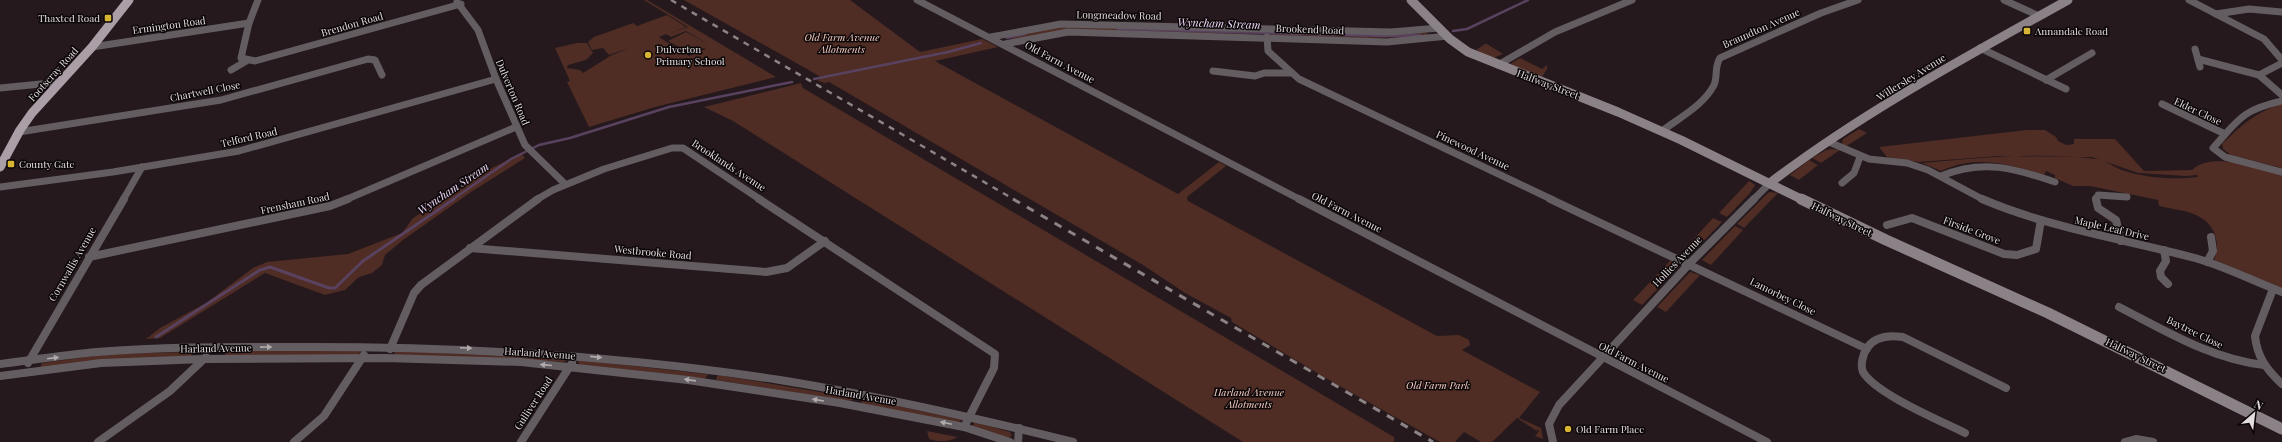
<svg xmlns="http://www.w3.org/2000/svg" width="2282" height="442" font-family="'Playfair Display',serif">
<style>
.green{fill:#4f2c24;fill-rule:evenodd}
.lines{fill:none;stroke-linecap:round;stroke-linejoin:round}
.stream-far1{stroke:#59425f;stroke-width:2.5}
.stream{stroke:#59425f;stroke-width:3}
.street-far1{stroke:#635d61;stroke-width:7}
.street{stroke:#635d61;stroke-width:8}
.secondary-far1{stroke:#8b8288;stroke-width:9}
.secondary{stroke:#8b8288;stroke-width:11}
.primary{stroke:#aa9ea7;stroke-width:9}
.rail-far1{stroke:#8c8385;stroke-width:2.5;stroke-dasharray:6 6;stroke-linecap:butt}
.rail{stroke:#8c8385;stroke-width:3;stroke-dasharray:8 8;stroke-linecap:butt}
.oneway{fill:#b1aaad}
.poi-dot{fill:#d8b434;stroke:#0b0607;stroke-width:1.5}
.labels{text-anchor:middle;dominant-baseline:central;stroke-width:3;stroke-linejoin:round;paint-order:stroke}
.street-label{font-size:10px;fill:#e5dddf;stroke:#0b0607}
.poi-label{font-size:10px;fill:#e5dddf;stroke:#0b0607;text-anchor:start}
.park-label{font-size:10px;font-style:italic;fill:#f5cdc3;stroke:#0b0607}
.water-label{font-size:11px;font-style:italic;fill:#edd7f6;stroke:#0b0607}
</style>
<rect width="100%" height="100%" fill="#25191d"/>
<!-- green -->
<g class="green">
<path d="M644,0H647L776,77L655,107L589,127L567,82L570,81L555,48L577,43H587L593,53L586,60L568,65L567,68L580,70L583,73L610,56L629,48L609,55L603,48L592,50L588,42L594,37L633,23L637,26L667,15L686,27L670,33L688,27ZM686,31L710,45L686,32L668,41L691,54L704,48L706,49L689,56L659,37L666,34L671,37Z"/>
<path d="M684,0H850L920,52L982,39L998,47L935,61L1178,194L1219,162L1226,166L1187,197L1188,201L1437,336L1459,335L1469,340L1470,345L1462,350L1540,392L1519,418L1541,428L1543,439L1535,436L1539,431L1538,429L1537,431L1517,418L1492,442H1481L1464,432L1455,442H1440L1336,384L1232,322L1231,318L1185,293L1143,265L829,82L825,83L818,81L821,77Z"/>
<path d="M1055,26L1256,30V34L1058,31L1013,39L1006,37Z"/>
<path d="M1258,30L1424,33H1427L1429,36C1372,40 1315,37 1258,34Z"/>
<path d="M1485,44H1487L1503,54L1493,58L1476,50Z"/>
<path d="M1520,58L1542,69L1547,65V69L1542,77L1510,64Z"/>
<path d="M801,83L803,88L1394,437V442H1243L733,121L704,107Z"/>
<path d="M2282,104V168L2231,155L2223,149L2222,144C2240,126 2257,111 2282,104Z"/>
<path d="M1859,129L1867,133L1845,147L1842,144L1843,139Z"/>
<path d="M2027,130H2045L2056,137L2058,141L2066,145L2074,144V139H2115L2144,171L2192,170C2211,151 2258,168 2282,174V288L2214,260C2221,244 2215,224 2198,216C2187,210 2171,209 2159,206L2158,200L2090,186H2073L2055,178V175L2046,171L2044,175C2009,164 1976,154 1941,171L1922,163C1979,158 2039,152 2097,159C2105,160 2114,167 2122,170C2144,178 2174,180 2198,177L2197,175L2186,176L2138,173L2092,157L1999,156L1918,162L1887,157L1879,147Z"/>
<path d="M1832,149L1840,150L1821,163L1812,158L1826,150Z"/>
<path d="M521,153L525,158L471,192L403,240L385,255L382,265L372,273L359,277L345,290L325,295L265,273L160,338L146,339L160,328L206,303L253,268L267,262L348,254L402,233L413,218L488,170Z"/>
<path d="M1809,160L1818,165L1799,180L1790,175Z"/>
<path d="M1749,181L1755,185L1750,193L1727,217L1719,213Z"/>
<path d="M1769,192L1778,193L1744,228L1737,224Z"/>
<path d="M1713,218L1722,222L1690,255L1683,251Z"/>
<path d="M1735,226L1743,230L1711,265L1702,260Z"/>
<path d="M1670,261L1678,264L1679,267L1642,305L1633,300Z"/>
<path d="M1690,272L1700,275L1666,312L1657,307Z"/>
<path d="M228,350L363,351L357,355H225V352Z"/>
<path d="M395,351L569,359L565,362L394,355Z"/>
<path d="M186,352L193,353L191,356L40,368L42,363L110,354Z"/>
<path d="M580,360L706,374L708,375L704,379L580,365L578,362Z"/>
<path d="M719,375L855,398L850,401L716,380L717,376Z"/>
<path d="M863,399H865L963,420L958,422L863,404L861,402Z"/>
<path d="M974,422L1010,432L1012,436L1008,438L973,426Z"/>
<path d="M927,431L957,437C951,442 937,442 929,439Z"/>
</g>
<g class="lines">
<!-- stream-far1 -->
<g class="stream-far1">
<path d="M1118,29L1385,36L1420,35"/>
<path d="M1453,31L1467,29L1528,0"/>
<path d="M1007,38L1025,34"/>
<path d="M814,79L948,52L981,43"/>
<path d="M452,200L511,159L539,145L570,138L669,107L792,82"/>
</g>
<!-- stream -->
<path class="stream" d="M156,337L260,270L270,267L329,288H335L363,261L454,199"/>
<!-- street-far1 -->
<g class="street-far1">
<path d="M258,0L249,23L241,58L255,61L461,4"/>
<path d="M917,0L1301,200"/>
<path d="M2004,0L2039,16"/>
<path d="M2189,0L2264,39L2282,60"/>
<path d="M457,2L478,30L496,79L525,145L565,184"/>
<path d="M2216,14L2249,9L2282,12"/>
<path d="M991,37L1061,24L1391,32L1439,28"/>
<path d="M1267,37L1268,51L1299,79L1553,200"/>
<path d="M1005,44L1068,32L1387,42L1448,36"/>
<path d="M92,47L249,23"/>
<path d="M1980,48L2066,89"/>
<path d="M2195,49L2200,67"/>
<path d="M2198,59L2259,75"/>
<path d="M2282,63L2259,75L2282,95"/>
<path d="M1498,65L1555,32L1632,0"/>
<path d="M231,70L248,60"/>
<path d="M1213,71L1255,76L1264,73H1291"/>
<path d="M2046,80L2092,53"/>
<path d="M0,88L61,82"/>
<path d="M2282,101C2242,110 2239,119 2213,148L2225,157L2282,172"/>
<path d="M2162,104L2225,134"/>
<path d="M1662,131C1679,118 1704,105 1714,85C1718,76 1714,67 1720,58L1821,13L1858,0"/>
<path d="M19,132L221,100L368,59L375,60L382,75"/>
<path d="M1829,142L1869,159L1907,163L1928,170L1984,200"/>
<path d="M1941,176C1983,159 2014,168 2055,182"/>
<path d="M1842,183L1854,173L1860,157"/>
<path d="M0,187L113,172L239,151L496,79"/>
<path d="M123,200L142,167"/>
<path d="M345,200L516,127"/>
<path d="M536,200L553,190L604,169L672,148H683L761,200"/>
<path d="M1753,200L1770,183"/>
<path d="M2096,200L2098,195L2127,197"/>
</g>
<!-- street -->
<g class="street">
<path d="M759,199L995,354L994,368L964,427"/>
<path d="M1299,199L1767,442"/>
<path d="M1550,199L1867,349"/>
<path d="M1982,199C2050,228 2123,239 2195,258C2224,266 2253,281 2282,292"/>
<path d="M2096,199L2098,208L2116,220L2121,241"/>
<path d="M1887,225L1912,218L2004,254L2017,255L2036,249L2041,220"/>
<path d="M470,248L766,272L787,268L825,241"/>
<path d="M2164,250L2166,261L2160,271L2161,277L2168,284"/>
<path d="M89,257L330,206L348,199"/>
<path d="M2207,262L2213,251L2211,237"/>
<path d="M2273,289L2255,336C2257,357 2267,370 2282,384"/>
<path d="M2119,307C2166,331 2211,359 2264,365"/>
<path d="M390,349L414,293L421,285L538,199"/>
<path d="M28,363L124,199"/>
<path d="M0,364C32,360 65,355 97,352C168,346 239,347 309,347C467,347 624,356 780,380C879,396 976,418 1073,442"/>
<path d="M0,376L101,363L204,359L385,358L521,362L688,380L840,403L964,427L1010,442"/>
<path d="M1965,433C1941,421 1876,394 1863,372C1860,365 1863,354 1867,348C1875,336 1890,335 1903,337L2006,388"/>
<path d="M98,442L170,391L206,357"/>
<path d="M294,442L324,416L364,355"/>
<path d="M521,442L572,363"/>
<path d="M1018,442L1019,428"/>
<path d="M1553,442L1549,424L1559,405L1690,263L1754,199"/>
<path d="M2125,442L2136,439L2153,442"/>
</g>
<!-- secondary-far1 -->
<g class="secondary-far1">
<path d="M1411,0L1450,39L1468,52L1618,112L1681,140L1803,200"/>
<path d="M1770,183C1863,112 1966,57 2068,0"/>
</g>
<!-- secondary -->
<path class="secondary" d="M1801,199L1886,240L2048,313L2282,429"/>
<!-- primary -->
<path class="primary" d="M0,167L20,130L32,113L92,47L129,0"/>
<!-- rail-far1 -->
<path class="rail-far1" d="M671,0L1015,200"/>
<!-- rail -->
<path class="rail" d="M1013,199L1433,442"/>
</g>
<!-- one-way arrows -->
<defs><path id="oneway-solid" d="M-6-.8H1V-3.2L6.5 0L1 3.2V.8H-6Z"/></defs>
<g class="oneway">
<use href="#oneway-solid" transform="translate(266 347) rotate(-1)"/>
<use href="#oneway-solid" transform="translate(466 348) rotate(3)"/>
<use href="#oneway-solid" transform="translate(596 357) rotate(6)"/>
<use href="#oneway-solid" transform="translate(53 358) rotate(-7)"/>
<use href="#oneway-solid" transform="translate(546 365) rotate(-175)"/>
<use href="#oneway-solid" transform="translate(690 380) rotate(-172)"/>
<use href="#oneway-solid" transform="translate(818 400) rotate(-171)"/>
<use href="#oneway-solid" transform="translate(946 423) rotate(-168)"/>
</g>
<!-- markers -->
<g class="poi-dot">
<rect x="104" y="14" width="8" height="8" rx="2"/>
<rect x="2023" y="27" width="8" height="8" rx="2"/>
<circle cx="648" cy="55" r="4"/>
<rect x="7" y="160" width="8" height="8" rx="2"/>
<circle cx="1568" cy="429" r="4"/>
</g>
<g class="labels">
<!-- street labels -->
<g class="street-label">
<text transform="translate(1119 15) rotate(1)">Longmeadow Road</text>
<text transform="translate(352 24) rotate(-16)">Brendon Road</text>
<text transform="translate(169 25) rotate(-8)">Ermington Road</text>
<text transform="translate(1761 28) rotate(-24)">Braundton Avenue</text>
<text transform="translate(1310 29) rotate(2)">Brookend Road</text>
<text transform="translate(1060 62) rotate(28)">Old Farm Avenue</text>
<text transform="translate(53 74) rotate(-48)">Footscray Road</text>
<text transform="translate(1911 77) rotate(-32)">Willersley Avenue</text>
<text transform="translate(1548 84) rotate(21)">Halfway Street</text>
<text transform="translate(205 91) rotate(-11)">Chartwell Close</text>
<text transform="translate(513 92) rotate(67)">Dulverton Road</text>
<text transform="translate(2198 111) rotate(25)">Elder Close</text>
<text transform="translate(249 137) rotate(-13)">Telford Road</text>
<text transform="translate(1473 150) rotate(25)">Pinewood Avenue</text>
<text transform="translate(729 165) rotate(33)">Brooklands Avenue</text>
<text transform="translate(295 203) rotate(-12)">Frensham Road</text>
<text transform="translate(1347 212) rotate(27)">Old Farm Avenue</text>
<text transform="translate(1842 219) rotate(26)">Halfway Street</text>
<text transform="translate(2112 228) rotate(13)">Maple Leaf Drive</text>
<text transform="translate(1972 230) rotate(21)">Firside Grove</text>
<text transform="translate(653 252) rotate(5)">Westbrooke Road</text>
<text transform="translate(1677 261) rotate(-46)">Hollies Avenue</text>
<text transform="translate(72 264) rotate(-60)">Cornwallis Avenue</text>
<text transform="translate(1783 296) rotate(26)">Lamorbey Close</text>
<text transform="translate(2195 332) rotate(26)">Baytree Close</text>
<text transform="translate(216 348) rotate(-1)">Harland Avenue</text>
<text transform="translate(540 353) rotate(4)">Harland Avenue</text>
<text transform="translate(2136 355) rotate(26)">Halfway Street</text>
<text transform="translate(1634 362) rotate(27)">Old Farm Avenue</text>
<text transform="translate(861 395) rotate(10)">Harland Avenue</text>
<text transform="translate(533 403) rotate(-57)">Gulliver Road</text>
</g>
<!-- poi labels -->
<g class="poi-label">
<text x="100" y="18" text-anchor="end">Thaxted Road</text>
<text x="2035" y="31">Annandale Road</text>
<text x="656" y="49">Dulverton<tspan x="656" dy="12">Primary School</tspan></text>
<text x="19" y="164">County Gate</text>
<text x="1576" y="429">Old Farm Place</text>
</g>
<!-- park labels -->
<g class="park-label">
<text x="842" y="37">Old Farm Avenue<tspan x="842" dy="12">Allotments</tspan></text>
<text x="1438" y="385">Old Farm Park</text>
<text x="1249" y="392">Harland Avenue<tspan x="1249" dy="12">Allotments</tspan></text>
</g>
<!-- water labels -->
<g class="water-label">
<text transform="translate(1219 23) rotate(2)">Wyncham Stream</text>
<text transform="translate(453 188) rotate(-34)">Wyncham Stream</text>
</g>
</g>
<!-- north arrow -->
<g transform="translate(2254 414) rotate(28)" stroke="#0b0607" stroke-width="3" paint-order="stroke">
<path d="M0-3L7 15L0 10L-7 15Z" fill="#e5dddf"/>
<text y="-6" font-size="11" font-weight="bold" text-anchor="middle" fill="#e5dddf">N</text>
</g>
</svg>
